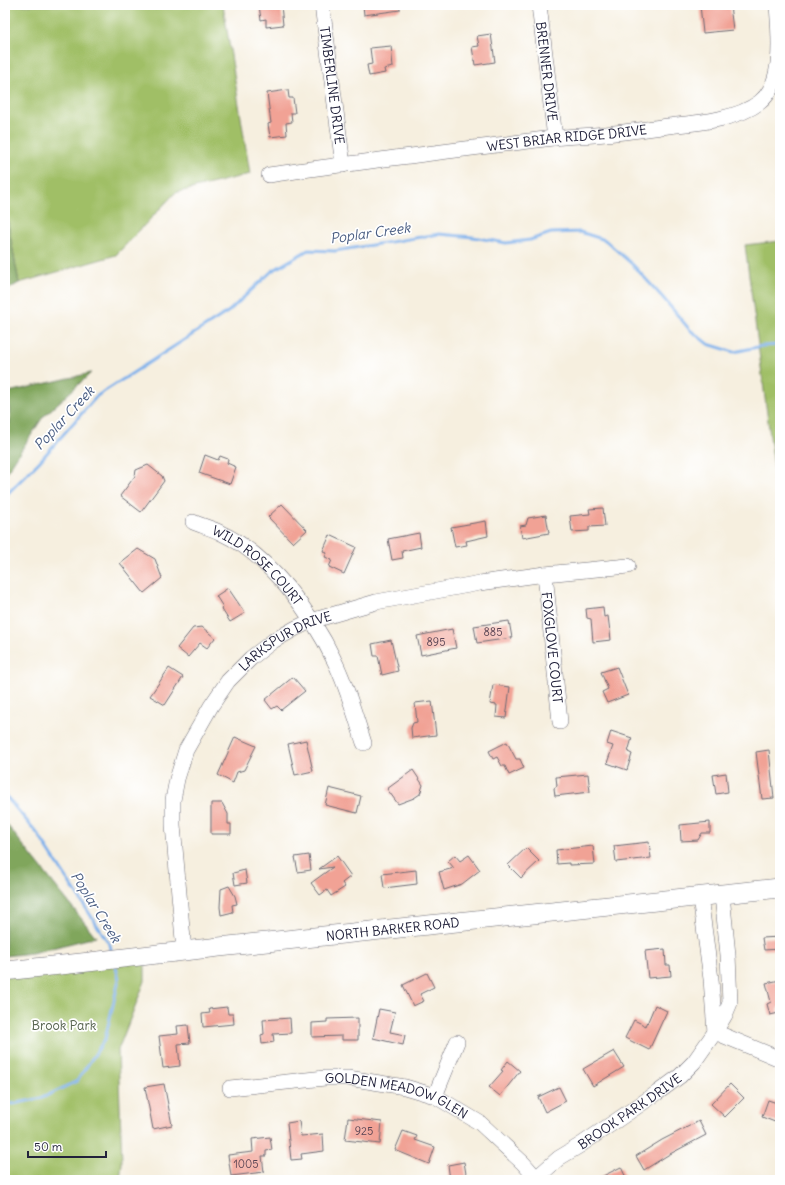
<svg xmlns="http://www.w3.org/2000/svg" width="785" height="1185" font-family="Delius,sans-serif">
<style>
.green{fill:#a0bf66;stroke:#617050}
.forest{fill:#80a65b;stroke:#51644b}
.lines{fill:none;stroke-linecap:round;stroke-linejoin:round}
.stream{stroke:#7eb1eb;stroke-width:3}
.building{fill:#f1a295}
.minor-casing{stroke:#6c6a74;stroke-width:16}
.major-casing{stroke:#6c6a74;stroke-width:20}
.minor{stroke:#fff;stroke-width:15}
.major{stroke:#fff;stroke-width:19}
.labels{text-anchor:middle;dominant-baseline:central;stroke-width:3.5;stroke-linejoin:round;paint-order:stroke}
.number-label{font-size:11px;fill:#564252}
.street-label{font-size:13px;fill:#22223b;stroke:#fff}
.park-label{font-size:13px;fill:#54614c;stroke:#fff}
.water-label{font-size:14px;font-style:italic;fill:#475b81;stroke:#fff}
</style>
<rect width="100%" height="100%" fill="#fff"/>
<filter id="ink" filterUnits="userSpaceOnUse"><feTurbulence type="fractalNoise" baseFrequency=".025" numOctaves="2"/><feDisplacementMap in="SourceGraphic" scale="8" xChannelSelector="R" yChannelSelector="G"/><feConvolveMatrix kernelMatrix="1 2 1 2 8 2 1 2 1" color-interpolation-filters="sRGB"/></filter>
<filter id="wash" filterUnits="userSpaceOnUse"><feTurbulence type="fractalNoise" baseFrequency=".012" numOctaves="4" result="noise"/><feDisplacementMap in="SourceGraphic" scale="16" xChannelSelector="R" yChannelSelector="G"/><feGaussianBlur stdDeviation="0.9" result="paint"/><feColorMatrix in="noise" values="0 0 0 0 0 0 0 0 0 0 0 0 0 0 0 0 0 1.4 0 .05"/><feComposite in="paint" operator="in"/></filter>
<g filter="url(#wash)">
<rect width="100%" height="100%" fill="#f6efdf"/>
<!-- green -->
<g class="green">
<path d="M5,5H223L250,174L175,193L116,255L19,283L5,207Z"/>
<path d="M780,241V513L745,245Z"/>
<path d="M145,956V981L118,1050L122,1163L120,1180H5V971Z"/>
</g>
<!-- forest -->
<g class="forest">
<path d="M5,207L19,283L5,291Z"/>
<path d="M91,373L43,417L5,475V430L10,423L8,392Z"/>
<path d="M5,822L8,826L96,937L32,953L5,956Z"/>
</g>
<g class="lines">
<!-- stream -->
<g class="stream">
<path d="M5,496L39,462L97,396L229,311L272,271L308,250L335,251L439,234L473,237L506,243L530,240L551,233L580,232L605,240L633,265L664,299L690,330L708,344L734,352L762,346L780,345"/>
<path d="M5,795L37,833L110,945L112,953"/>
<path d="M5,1103L13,1104L42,1098L77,1081L105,1039L119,979L115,964"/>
</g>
</g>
<g id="blocks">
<!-- building -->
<g class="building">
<path d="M259,5H281L283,25L266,27V19L261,20Z"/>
<path d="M363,5H400V10L364,15Z"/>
<path d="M700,5H730L733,30L703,33Z"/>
<path d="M491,34L495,62L475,65L472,47L479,46L477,36Z"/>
<path d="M391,46L393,67L384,69L385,73L369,76L367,65L372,64L370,48Z"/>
<path d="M288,90L289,98H293L295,113H291L292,122L286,123L287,135L270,137L268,124L271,123L267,93Z"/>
<path d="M205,455L218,460L220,456L228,459L227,463L236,467L230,484L199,473Z"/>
<path d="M148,465L162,476L164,481L141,512L120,496L135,476L136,470Z"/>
<path d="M282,504L307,530L293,543L268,517Z"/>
<path d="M603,508L605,526L589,527V531L572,532L570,516L590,514L589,509Z"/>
<path d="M546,515L549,533L522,538L520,526L526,525L528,518Z"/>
<path d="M486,521L488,536L466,541L467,545L455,547L451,527Z"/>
<path d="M419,533L421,547L402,551L403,558L392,560L388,539Z"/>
<path d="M330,535L356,547L344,574L329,567L332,560L325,557L327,553L323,551Z"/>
<path d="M138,549L155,559L162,578L144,593L120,563Z"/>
<path d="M228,588L245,613L230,622L221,608L223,607L216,596Z"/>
<path d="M603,607L604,617L608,616L611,640L593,642L591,619L587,618L586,609Z"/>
<path d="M509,621L512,638L477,643L474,626Z"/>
<path d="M202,627L215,638L207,648L200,643L188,657L177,648L193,628Z"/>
<path d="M452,629L456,648L421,655L417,636Z"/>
<path d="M391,640L398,671L382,675L378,656H374L372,644Z"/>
<path d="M617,667L628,695L607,703L602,692L608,689L601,672Z"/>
<path d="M169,668L183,677L165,705L150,696Z"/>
<path d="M293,677L305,691L281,710L277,706L272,709L265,700Z"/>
<path d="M493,685L510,687L506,718L496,717L497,705L490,704Z"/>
<path d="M432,701L436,735L412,738L411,728L413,723L417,722L415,703Z"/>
<path d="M611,731L632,738L628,752L632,754L627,770L607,763L613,746L607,744Z"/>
<path d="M235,737L256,746L244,770L237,772L233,783L218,775Z"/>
<path d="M306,740L313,771L295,775L288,744Z"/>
<path d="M507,742L516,759H520L524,768L509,775L505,766H502L497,757L493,759L489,751Z"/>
<path d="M769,750L774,798L762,799L756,752Z"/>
<path d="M413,770L423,785L420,794L414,798L398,804L387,789Z"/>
<path d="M726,773L728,792L716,794L713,775Z"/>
<path d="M588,774L590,792L555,796L554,788L557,786L556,777Z"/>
<path d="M329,788L361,796L357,813L325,805Z"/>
<path d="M211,803H222L228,814V824H231V834H211Z"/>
<path d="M710,822V833H702L698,840L681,841L680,825Z"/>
<path d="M649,842L651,858L616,862L614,846Z"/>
<path d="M593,846L595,864L569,865V863L557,864L556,850Z"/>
<path d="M526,848L539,861L521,878L508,865Z"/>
<path d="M309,855L311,870L298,872L295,857Z"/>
<path d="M455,855L460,861L469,855L480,870L462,884L444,890L439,872L454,868L448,861Z"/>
<path d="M337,856L351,876L342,883L345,887L331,896L327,890L320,895L311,883L333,867L319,869Z"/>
<path d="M245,870L247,883L235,885L233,873Z"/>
<path d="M416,870L417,884L384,888L382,874Z"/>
<path d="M229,886L235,896L237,904L232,905L233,912L221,915L220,907L221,889Z"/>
<path d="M780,937V949L764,950L762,938Z"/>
<path d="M665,949L666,965H670L671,976L648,978L645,951Z"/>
<path d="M427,973L434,987L420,994L424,1001L413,1006L403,985Z"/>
<path d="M780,980V1007L778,1008L779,1013L770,1015L767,1004L771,1002L766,983Z"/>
<path d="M655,1005L667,1011L649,1050L625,1038L634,1020L646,1026Z"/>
<path d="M227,1007L228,1014H233L234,1024L203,1027L202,1014L210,1013L209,1009Z"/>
<path d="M379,1009L395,1012L390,1032L405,1035L403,1045L373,1038Z"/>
<path d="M290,1018L291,1033L273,1034L274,1042L262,1044L261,1035L264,1034L263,1020Z"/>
<path d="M358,1018V1040H342V1036L312,1037V1023L327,1022V1019Z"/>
<path d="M188,1025L190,1043L178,1044L180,1066L163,1068L159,1036L178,1034L177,1026Z"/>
<path d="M614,1051L624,1067L593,1086L583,1069Z"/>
<path d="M508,1061L520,1071L500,1096L489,1087L503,1071L501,1070Z"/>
<path d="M164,1084L172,1125L153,1129L145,1087Z"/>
<path d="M730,1084L744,1098L725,1117L711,1104Z"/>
<path d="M559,1087L566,1101L545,1112L538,1097Z"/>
<path d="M768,1100L780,1104V1124L762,1117Z"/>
<path d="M348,1118L382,1122L380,1144L345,1140Z"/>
<path d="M299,1121L301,1136L323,1134L324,1151L301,1154L302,1159L291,1160L287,1123Z"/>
<path d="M699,1121L706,1135L668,1155L644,1170L636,1156L662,1140Z"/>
<path d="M403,1131L417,1136L415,1140L435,1147L429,1164L395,1150Z"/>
<path d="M270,1137L272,1150L266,1151V1156H262L264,1172L231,1176L228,1155L253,1152L252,1139Z"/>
<path d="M464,1162L467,1180H450L448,1165Z"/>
<path d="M621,1167L627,1180H595Z"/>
</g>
</g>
</g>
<g filter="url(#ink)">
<use href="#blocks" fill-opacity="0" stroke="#6c6a74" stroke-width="1"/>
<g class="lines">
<defs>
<g id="minor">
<path id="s1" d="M322,5L343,165"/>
<path id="s2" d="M539,5L555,138"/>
<path id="s3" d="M269,175C364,161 459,150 553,138C570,136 588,136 605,134C626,132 647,129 668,126C696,123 737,120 760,102C785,82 779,34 777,5"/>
<path id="s4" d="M193,522C202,526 212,528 221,533C268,554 313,615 334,660C347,686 355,715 364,743"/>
<path id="s5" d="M545,574L560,722"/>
<path d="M700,897L711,979L715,1032"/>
<path id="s6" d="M184,951L173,825V800L177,779L186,750L211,706L228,681L251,658L273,641L296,628L311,621L376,602L480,583L545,574L628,566"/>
<path d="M715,1032L780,1059"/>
<path id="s7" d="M230,1088L325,1078H348L405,1087L435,1096L480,1123L523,1163L538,1180"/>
<path d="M435,1096L457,1042"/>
<path id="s8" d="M534,1180L559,1158L579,1146L657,1093L680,1076L694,1062L715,1032L725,1015L730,1003L728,955L722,895"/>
</g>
<g id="major">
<path id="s9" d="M5,971C77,964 148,955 219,947C406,928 593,907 780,888"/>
</g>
</defs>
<!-- minor casing -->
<use href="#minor" class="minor-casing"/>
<!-- major casing -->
<use href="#major" class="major-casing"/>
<!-- minor -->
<use href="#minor" class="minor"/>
<!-- major -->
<use href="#major" class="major"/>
</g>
</g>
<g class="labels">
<!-- number labels -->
<g class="number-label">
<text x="493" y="632">885</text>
<text x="436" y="642">895</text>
<text x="364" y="1131">925</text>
<text x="246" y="1164">1005</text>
</g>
<!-- street labels -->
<g class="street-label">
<text stroke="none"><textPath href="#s2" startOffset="67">BRENNER DRIVE</textPath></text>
<text stroke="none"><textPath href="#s1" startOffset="81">TIMBERLINE DRIVE</textPath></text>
<text stroke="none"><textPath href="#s3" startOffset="300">WEST BRIAR RIDGE DRIVE</textPath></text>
<text stroke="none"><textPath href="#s4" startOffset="79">WILD ROSE COURT</textPath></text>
<text stroke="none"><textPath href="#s6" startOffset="355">LARKSPUR DRIVE</textPath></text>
<text stroke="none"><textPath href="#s5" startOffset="74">FOXGLOVE COURT</textPath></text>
<text stroke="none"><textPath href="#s9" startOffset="390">NORTH BARKER ROAD</textPath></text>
<text stroke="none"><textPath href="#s7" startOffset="170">GOLDEN MEADOW GLEN</textPath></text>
<text stroke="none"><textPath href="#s8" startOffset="118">BROOK PARK DRIVE</textPath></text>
</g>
<!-- park labels -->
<g class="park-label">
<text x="64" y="1025">Brook Park</text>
</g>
<!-- water labels -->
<g class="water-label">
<text transform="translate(370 233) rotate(-8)">Poplar Creek</text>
<text transform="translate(64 418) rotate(-47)">Poplar Creek</text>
<text transform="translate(96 907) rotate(58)">Poplar Creek</text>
</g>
</g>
<!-- margin -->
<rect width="785" height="1185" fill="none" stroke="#fff" stroke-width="20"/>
<!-- scale -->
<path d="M28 1151v6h78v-6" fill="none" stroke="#22223b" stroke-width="2"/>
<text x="34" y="1151" font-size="12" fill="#22223b" stroke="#ffffff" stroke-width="3" paint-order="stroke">50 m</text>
</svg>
